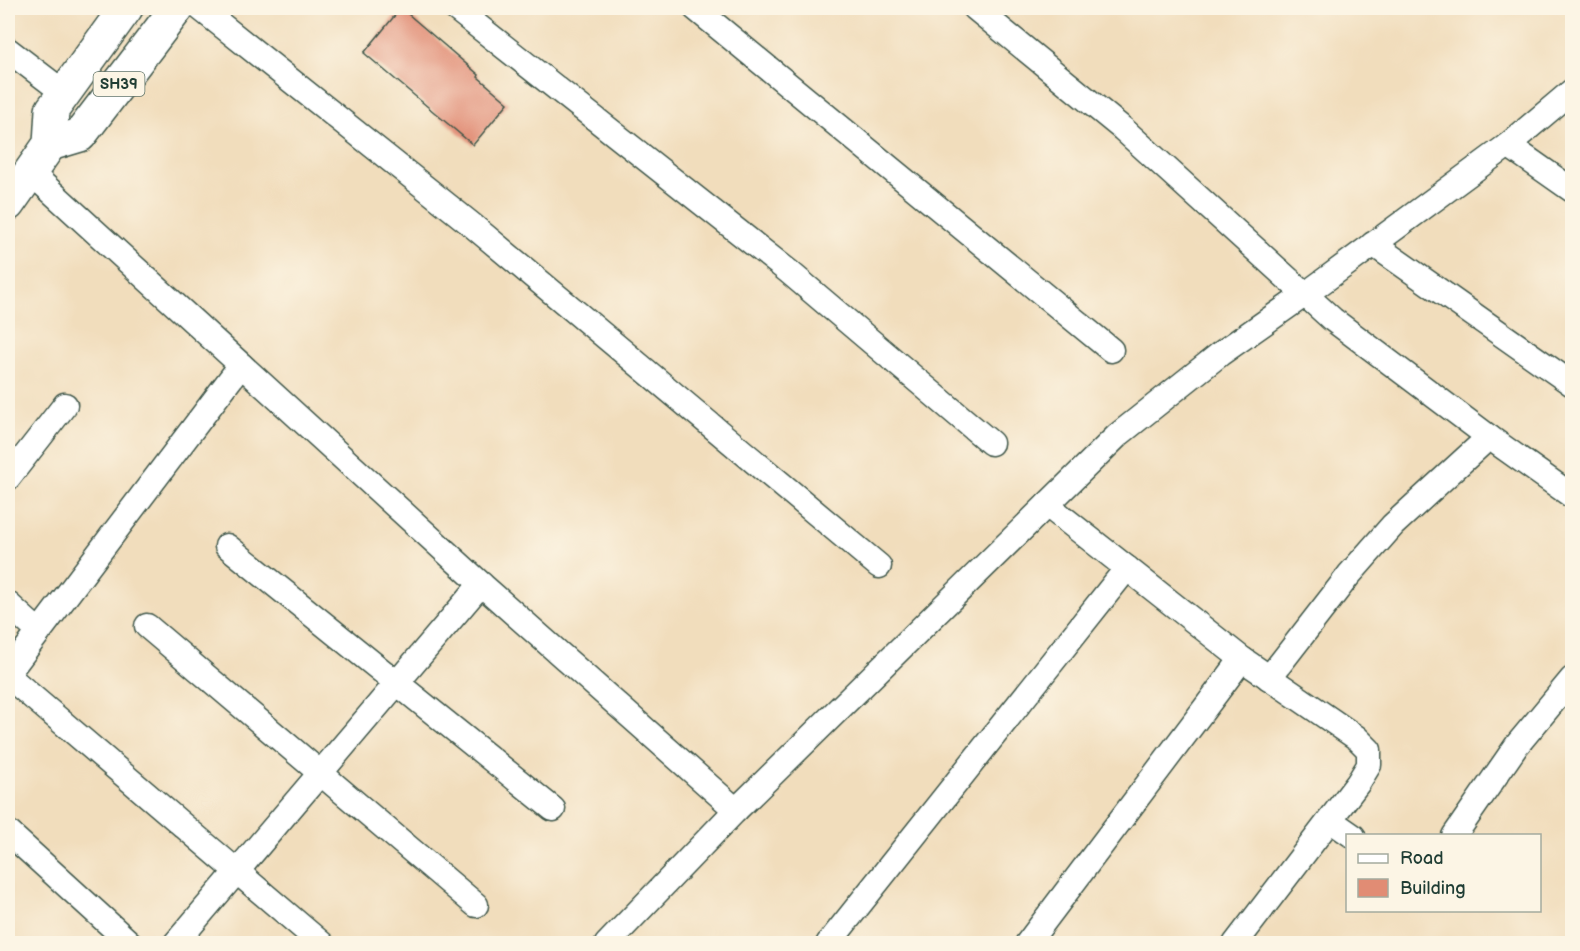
<svg xmlns="http://www.w3.org/2000/svg" width="1580" height="951" font-family="'Balsamiq Sans',sans-serif">
<style>
.building{fill:#e18c74}
.lines{fill:none;stroke-linecap:round;stroke-linejoin:round}
.minor-casing{stroke:#3e5548;stroke-width:27}
.primary-casing{stroke:#3e5548;stroke-width:36}
.minor{stroke:#fff;stroke-width:24}
.primary{stroke:#fff;stroke-width:33}
.labels{text-anchor:middle;dominant-baseline:central;stroke-width:4.5;stroke-linejoin:round;paint-order:stroke}
.shield{fill:#fcf5e5;stroke:#617469;stroke-width:1.5}
.shield-label{font-size:15px;font-weight:bold;fill:#1f3d34}
</style>
<rect width="100%" height="100%" fill="#fcf5e5"/>
<filter id="ink" filterUnits="userSpaceOnUse"><feTurbulence type="fractalNoise" baseFrequency=".0167" numOctaves="2"/><feDisplacementMap in="SourceGraphic" scale="12" xChannelSelector="R" yChannelSelector="G"/><feConvolveMatrix kernelMatrix="1 2 1 2 8 2 1 2 1" color-interpolation-filters="sRGB"/></filter>
<filter id="wash" filterUnits="userSpaceOnUse"><feTurbulence type="fractalNoise" baseFrequency=".008" numOctaves="4" result="noise"/><feDisplacementMap in="SourceGraphic" scale="24" xChannelSelector="R" yChannelSelector="G"/><feGaussianBlur stdDeviation="1.35" result="paint"/><feColorMatrix in="noise" values="0 0 0 0 0 0 0 0 0 0 0 0 0 0 0 0 0 1.4 0 .05"/><feComposite in="paint" operator="in"/></filter>
<g filter="url(#wash)">
<rect width="100%" height="100%" fill="#f1ddbc"/>
<g id="blocks">
<!-- building -->
<path class="building" d="M401,8L479,75L478,77L508,103L473,145L364,53Z"/>
</g>
</g>
<g filter="url(#ink)">
<use href="#blocks" fill-opacity="0" stroke="#3e5548" stroke-width="1.5"/>
<g class="lines">
<defs>
<g id="minor">
<path d="M200,8L472,225L879,566"/>
<path d="M455,8L788,271L991,443"/>
<path d="M695,8L1111,350"/>
<path d="M975,8L1123,129L1332,319L1489,437L1572,496"/>
<path d="M8,50L63,92"/>
<path d="M1508,145L1572,190"/>
<path d="M31,173L481,584L736,810L607,944"/>
<path d="M1373,244L1572,384"/>
<path d="M8,478L65,405"/>
<path d="M1047,505L1242,659L1357,738L1369,750V765L1358,783L1235,944"/>
<path d="M227,546L553,809"/>
<path d="M8,604L39,632"/>
<path d="M147,626L476,905"/>
<path d="M8,673L241,365"/>
<path d="M8,676L322,944"/>
<path d="M1269,678L1349,575L1393,525L1489,437"/>
<path d="M736,810L1118,435L1220,354L1314,288L1508,145L1572,91"/>
<path d="M1330,820L1353,836"/>
<path d="M8,832L131,944"/>
<path d="M1454,836L1517,745L1572,679"/>
<path d="M175,944L481,584"/>
<path d="M828,944L1127,568"/>
<path d="M1027,944L1242,659"/>
</g>
<g id="primary">
<path d="M50,144L80,135L177,8"/>
<path d="M8,204L50,144L52,110L126,8"/>
</g>
</defs>
<!-- minor casing -->
<use href="#minor" class="minor-casing"/>
<!-- primary casing -->
<use href="#primary" class="primary-casing"/>
<!-- minor -->
<use href="#minor" class="minor"/>
<!-- primary -->
<use href="#primary" class="primary"/>
</g>
</g>
<g class="labels">
<!-- shield labels -->
<rect class="shield" x="93.5" y="72" width="51" height="24" rx="4.5"/>
<g class="shield-label">
<text x="119" y="84">SH39</text>
</g>
</g>
<!-- margin -->
<rect width="1580" height="951" fill="none" stroke="#fcf5e5" stroke-width="30"/>
<!-- legend -->
<rect x="1346" y="834" width="195" height="78" fill="#fcf5e5" stroke="#a4ab9e" stroke-width="1.5"/>
<rect x="1358" y="854" width="30" height="9" fill="#ffffff" stroke="#a4ab9e" stroke-width="1.5"/>
<text x="1400" y="864" font-size="18" fill="#1f3d34">Road</text>
<rect x="1358" y="879" width="30" height="18" fill="#e18c74" stroke="#a4ab9e" stroke-width="1.5"/>
<text x="1400" y="894" font-size="18" fill="#1f3d34">Building</text>
</svg>
